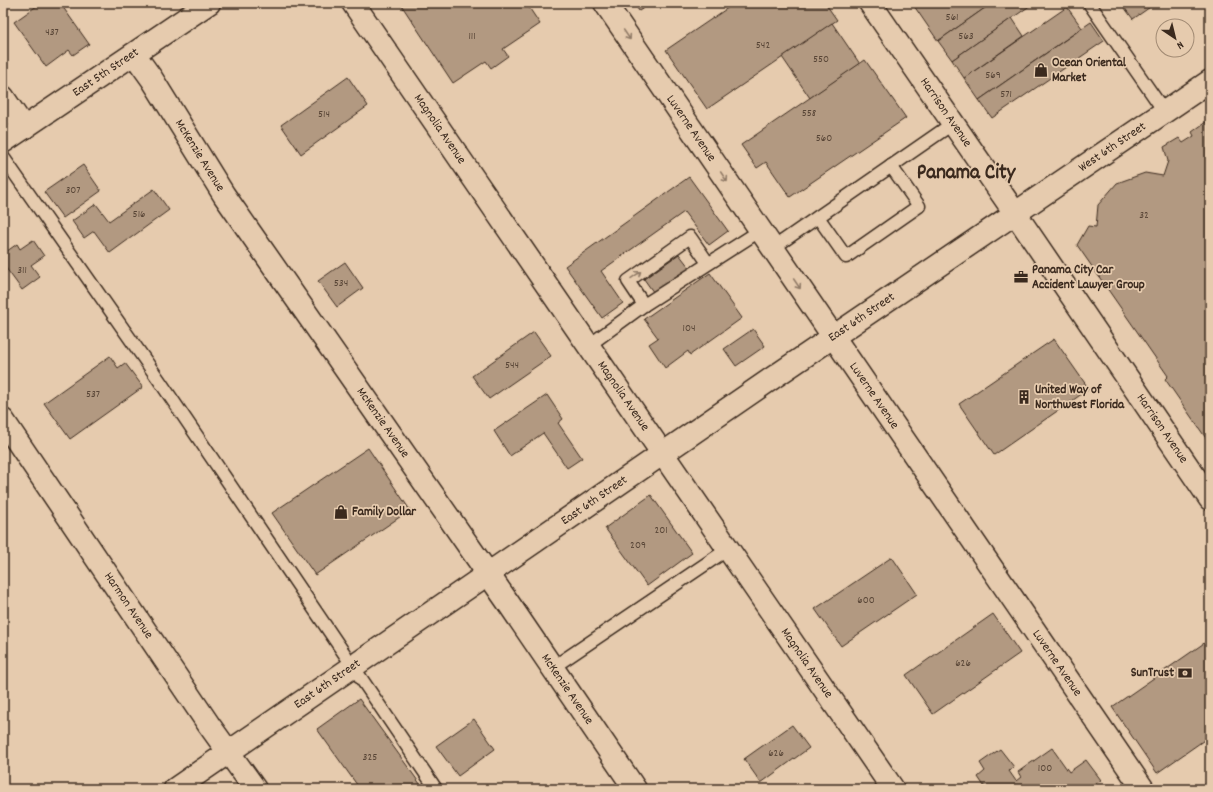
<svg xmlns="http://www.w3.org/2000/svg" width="1213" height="792" font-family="Dekko,sans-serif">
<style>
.building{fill:#b29981;stroke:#3b2a1e}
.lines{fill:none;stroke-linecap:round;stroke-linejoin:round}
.service-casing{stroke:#3b2a1e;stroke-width:15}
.minor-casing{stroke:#3b2a1e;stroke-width:25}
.tertiary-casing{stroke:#3b2a1e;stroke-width:25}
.primary-casing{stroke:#3b2a1e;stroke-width:25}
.service{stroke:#e6cbae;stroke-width:12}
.minor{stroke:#e6cbae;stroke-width:22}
.tertiary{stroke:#e6cbae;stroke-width:22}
.primary{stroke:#e6cbae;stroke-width:22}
.oneway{stroke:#907a66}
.labels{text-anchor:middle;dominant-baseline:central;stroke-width:3.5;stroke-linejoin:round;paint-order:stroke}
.number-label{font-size:11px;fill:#594637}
.poi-label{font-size:13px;font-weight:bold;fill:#3b2a1e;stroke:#e6cbae;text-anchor:start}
.street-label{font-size:13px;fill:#3b2a1e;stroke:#e6cbae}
.town-label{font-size:21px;font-weight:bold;fill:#3b2a1e;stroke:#e6cbae}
</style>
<rect width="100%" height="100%" fill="#e6cbae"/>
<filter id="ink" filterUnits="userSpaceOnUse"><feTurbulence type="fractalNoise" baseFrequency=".025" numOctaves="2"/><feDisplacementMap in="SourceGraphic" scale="8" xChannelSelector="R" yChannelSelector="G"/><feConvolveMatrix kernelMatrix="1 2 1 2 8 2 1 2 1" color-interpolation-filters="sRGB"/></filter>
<g filter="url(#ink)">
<!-- building -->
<g class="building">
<path d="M41,3H60L89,44L73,55L69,50L46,67L14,22Z"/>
<path d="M400,3H526L540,24L503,49L508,56L491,68L486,61L453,83Z"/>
<path d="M634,3H651L639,11Z"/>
<path d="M735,3H825L837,20L707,109L666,50Z"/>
<path d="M912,3H992L938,41Z"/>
<path d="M992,3H1030L1031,5L952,60L938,41Z"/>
<path d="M1121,3H1156L1133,19Z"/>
<path d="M1067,7L1082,28L979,100L964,78Z"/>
<path d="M1012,18L1024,36L964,78L952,60Z"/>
<path d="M1091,22L1104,41L992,118L979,100Z"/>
<path d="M832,23L860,64L810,98L782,57Z"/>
<path d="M865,60L906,118L790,197L766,162L757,168L741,145Z"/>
<path d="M348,77L368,106L301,154L281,125Z"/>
<path d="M1210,119V444L1165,379L1168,376L1077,245L1088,226L1096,227L1098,205L1117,183L1145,173L1163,176L1168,161L1164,147L1179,138L1183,143L1194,136L1192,132Z"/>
<path d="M83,165L101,191L63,218L44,192Z"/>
<path d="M689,177L728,231L709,245L684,212L601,271L623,303L602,318L565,266Z"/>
<path d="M154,189L169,210L110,253L94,231L84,238L72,221L96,204L109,221Z"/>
<path d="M33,240L44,256L31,265L40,277L22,290L3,264V254L17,244L20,249Z"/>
<path d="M679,254L692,271L656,296L644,279Z"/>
<path d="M345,262L363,288L337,307L318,281Z"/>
<path d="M710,273L742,318L690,355L688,351L665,368L649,344L658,338L644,319Z"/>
<path d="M753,329L765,346L736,366L724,349Z"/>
<path d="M534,332L551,356L489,399L472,376Z"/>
<path d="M1054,339L1089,389L994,455L959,404Z"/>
<path d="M110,356L118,368L125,363L143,387L70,439L44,403Z"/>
<path d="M547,395L563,419L558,423L582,458L567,468L543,433L510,456L494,431Z"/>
<path d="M368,448L410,510L315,575L272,513Z"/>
<path d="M651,495L692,553L647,586L605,528Z"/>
<path d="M892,557L917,594L841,646L815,609Z"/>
<path d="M993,614L1020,653L933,714L906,675Z"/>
<path d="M1210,639V736L1157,773L1112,707Z"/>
<path d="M359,699L423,788L424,789H360L317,729Z"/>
<path d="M474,719L495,749L458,776L436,746Z"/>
<path d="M792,725L809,748L761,783L744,759Z"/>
<path d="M1052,748L1069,772L1086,760L1101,780L1088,789H986L978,777L985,771L980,763L1000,749L1014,767L1009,771L1016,781L1021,777L1018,772Z"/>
</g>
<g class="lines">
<defs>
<g id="service">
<path d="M1089,3L1164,111"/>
<path d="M3,157L159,380L436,789"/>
<path d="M818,217L846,257L919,206L891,166"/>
<path d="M773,248L952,124"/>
<path d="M644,305L628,281L690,237L708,263"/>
<path d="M588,346L644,305L761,230"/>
<path d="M552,668L728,549"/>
</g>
<g id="minor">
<path id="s1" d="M353,3L893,789"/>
<path id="s2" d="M605,3L1143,789"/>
<path id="s3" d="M134,54L152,79L224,195L507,601L635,789"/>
<path d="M3,97L24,128"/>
<path id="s4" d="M3,142L209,3"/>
<path id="s5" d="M3,420L209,725L255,789"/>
</g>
<g id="tertiary">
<path id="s6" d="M870,3L1015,213"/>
</g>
<g id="primary">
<path id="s7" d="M1015,213L1210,499"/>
<path id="s8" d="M175,789L774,377L1210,81"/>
</g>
</defs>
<!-- service casing -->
<use href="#service" class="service-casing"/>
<!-- minor casing -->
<use href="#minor" class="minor-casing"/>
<!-- tertiary casing -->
<use href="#tertiary" class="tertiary-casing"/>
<!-- primary casing -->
<use href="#primary" class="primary-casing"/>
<!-- service -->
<use href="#service" class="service"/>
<!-- minor -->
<use href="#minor" class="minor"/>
<!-- tertiary -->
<use href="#tertiary" class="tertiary"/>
<!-- primary -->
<use href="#primary" class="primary"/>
</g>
<!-- one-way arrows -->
<defs><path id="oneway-shaft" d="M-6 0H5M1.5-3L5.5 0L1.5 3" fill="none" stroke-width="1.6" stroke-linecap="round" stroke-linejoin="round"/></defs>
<g class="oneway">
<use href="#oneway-shaft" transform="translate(627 35) rotate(56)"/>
<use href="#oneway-shaft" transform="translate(724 177) rotate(56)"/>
<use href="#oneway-shaft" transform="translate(636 275) rotate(-35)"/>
<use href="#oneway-shaft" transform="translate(797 284) rotate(56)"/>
</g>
</g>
<!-- icons -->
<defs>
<symbol id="shop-bare" viewBox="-9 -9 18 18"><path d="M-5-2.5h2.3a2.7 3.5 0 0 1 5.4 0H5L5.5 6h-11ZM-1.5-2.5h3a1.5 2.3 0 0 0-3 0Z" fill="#3b2a1e" stroke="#e6cbae" stroke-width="2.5" paint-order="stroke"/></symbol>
<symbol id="office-bare" viewBox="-9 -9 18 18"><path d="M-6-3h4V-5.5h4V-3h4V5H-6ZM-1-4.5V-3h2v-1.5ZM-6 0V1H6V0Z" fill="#3b2a1e" stroke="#e6cbae" stroke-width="2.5" paint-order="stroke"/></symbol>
<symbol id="building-bare" viewBox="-9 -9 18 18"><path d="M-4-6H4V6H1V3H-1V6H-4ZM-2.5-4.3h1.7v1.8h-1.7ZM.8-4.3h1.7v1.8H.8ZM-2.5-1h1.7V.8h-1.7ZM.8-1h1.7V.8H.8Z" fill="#3b2a1e" stroke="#e6cbae" stroke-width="2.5" paint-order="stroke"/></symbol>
<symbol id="bank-bare" viewBox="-9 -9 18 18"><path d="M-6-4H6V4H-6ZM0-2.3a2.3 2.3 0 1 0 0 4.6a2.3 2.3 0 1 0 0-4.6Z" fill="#3b2a1e" stroke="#e6cbae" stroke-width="2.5" paint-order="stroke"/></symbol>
</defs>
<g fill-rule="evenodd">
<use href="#shop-bare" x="1031" y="60" width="20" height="20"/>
<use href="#office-bare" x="1011" y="267" width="20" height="20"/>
<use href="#building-bare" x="1014" y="387" width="20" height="20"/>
<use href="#shop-bare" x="331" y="502" width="20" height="20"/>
<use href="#bank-bare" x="1175" y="663" width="20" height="20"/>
</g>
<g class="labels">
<!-- number labels -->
<g class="number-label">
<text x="952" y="18">561</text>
<text x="52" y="33">437</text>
<text x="472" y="37">111</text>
<text x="966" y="37">563</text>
<text x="763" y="46">542</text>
<text x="821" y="60">550</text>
<text x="993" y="76">569</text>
<text x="1006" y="95">571</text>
<text x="809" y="114">558</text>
<text x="324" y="115">514</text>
<text x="824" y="139">560</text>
<text x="73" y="191">307</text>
<text x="139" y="215">516</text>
<text x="1144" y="216">32</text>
<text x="22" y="271">311</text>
<text x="341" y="284">534</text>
<text x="689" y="329">104</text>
<text x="512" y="366">544</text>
<text x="93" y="395">537</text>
<text x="661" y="531">201</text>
<text x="638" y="546">209</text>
<text x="866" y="601">600</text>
<text x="963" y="664">626</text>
<text x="776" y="754">626</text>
<text x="370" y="758">325</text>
<text x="1045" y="769">100</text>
</g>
<!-- poi labels -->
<g class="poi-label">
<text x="1052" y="63">Ocean Oriental<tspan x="1052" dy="15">Market</tspan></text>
<text x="1032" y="270">Panama City Car<tspan x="1032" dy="15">Accident Lawyer Group</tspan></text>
<text x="1035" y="390">United Way of<tspan x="1035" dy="15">Northwest Florida</tspan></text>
<text x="352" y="512">Family Dollar</text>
<text x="1174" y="673" text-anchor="end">SunTrust</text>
</g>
<!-- street labels -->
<g class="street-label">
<text stroke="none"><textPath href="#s4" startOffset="124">East 5th Street</textPath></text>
<text stroke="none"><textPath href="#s6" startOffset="133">Harrison Avenue</textPath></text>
<text stroke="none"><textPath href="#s1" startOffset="153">Magnolia Avenue</textPath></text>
<text stroke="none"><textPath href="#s2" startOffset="152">Luverne Avenue</textPath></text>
<text stroke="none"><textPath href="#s8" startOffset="1136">West 6th Street</textPath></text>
<text stroke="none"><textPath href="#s3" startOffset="121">McKenzie Avenue</textPath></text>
<text stroke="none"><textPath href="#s8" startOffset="833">East 6th Street</textPath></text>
<text stroke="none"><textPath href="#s1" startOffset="477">Magnolia Avenue</textPath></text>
<text stroke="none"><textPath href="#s2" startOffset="476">Luverne Avenue</textPath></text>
<text stroke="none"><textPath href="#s3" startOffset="445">McKenzie Avenue</textPath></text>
<text stroke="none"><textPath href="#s7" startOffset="261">Harrison Avenue</textPath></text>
<text stroke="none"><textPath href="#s8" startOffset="509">East 6th Street</textPath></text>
<text stroke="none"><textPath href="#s5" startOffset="224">Harmon Avenue</textPath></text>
<text stroke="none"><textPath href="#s1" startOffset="801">Magnolia Avenue</textPath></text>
<text stroke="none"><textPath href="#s2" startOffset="800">Luverne Avenue</textPath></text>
<text stroke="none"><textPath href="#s8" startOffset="185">East 6th Street</textPath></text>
<text stroke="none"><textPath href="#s3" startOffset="769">McKenzie Avenue</textPath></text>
</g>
<!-- town labels -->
<g class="town-label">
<text x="966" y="174">Panama City</text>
</g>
</g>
<!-- margin -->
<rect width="1213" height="792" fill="none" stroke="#e6cbae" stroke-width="16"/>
<rect x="8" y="8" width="1197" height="776" fill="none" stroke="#3b2a1e" stroke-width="1.5" filter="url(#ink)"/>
<!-- north arrow -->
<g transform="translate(1175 38) rotate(145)"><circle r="19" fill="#e6cbae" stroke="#a28b74"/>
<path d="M0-3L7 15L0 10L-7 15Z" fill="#3b2a1e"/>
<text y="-6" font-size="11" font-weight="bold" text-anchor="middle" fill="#3b2a1e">N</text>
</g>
</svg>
